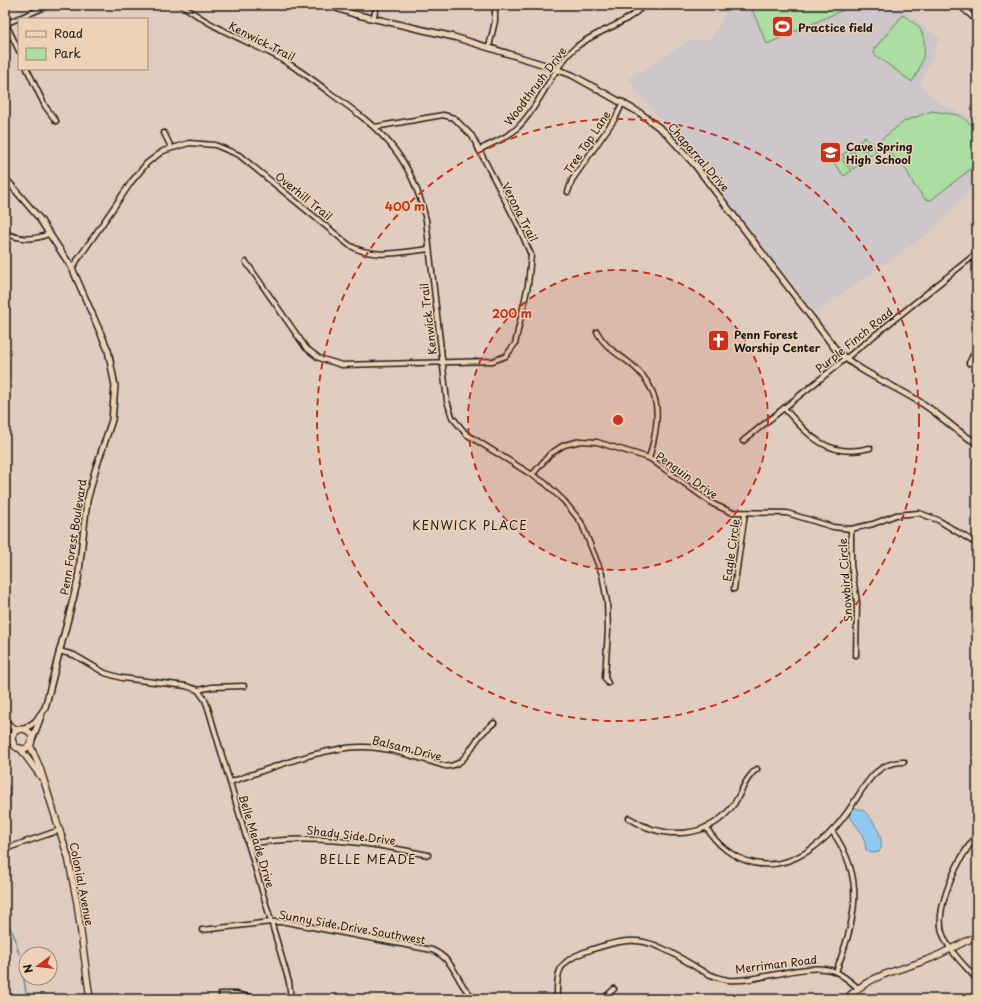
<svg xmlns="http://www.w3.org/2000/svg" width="982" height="1004" font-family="'Playpen Sans',sans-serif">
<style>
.built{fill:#cdc6ca}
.green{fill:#abdea0;stroke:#647d5e}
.water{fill:#91caf0;stroke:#62849b}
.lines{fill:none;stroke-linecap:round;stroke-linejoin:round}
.stream{stroke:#62849b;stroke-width:1.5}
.minor-casing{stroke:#1c1c1c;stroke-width:7}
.tertiary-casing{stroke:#1c1c1c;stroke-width:8}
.secondary-casing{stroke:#1c1c1c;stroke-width:8}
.minor{stroke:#efd2b5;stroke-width:4}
.tertiary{stroke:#efd2b5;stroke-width:5}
.secondary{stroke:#efd2b5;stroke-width:5.5}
.ring{fill:none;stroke:#c8321e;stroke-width:2;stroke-dasharray:7 5}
.labels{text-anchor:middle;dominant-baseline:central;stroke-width:3;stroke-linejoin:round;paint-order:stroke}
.poi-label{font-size:11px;font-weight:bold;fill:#1c1c1c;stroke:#efd2b5;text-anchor:start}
.street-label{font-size:11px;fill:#1c1c1c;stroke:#efd2b5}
.neighbourhood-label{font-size:12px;letter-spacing:1px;fill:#1c1c1c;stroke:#efd2b5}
.centre{fill:#c8321e;stroke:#efd2b5;stroke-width:2}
.ring-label{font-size:12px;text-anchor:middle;font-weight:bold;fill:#c8321e;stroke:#efd2b5;stroke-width:3;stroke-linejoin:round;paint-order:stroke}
</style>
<rect width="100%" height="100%" fill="#e0cdbf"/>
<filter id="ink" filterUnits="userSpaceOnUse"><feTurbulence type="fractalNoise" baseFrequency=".025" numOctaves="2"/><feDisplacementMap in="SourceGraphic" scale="8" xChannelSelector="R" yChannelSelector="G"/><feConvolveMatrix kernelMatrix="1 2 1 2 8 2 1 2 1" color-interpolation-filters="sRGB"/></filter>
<g filter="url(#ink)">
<!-- built -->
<path class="built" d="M730,5H897L940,39L920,84L940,104L977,120V183L928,234L815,312L628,79L688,41L711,39Z"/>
<!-- green -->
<g class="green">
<path d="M750,5H840L843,10L767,44Z"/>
<path d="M903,15C908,19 917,24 920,29C930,46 921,68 912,82L875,55L874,49Z"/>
<path d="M932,111L959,115L977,129V164L931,200L925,199L914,185L907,171L879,141L905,121Z"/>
<path d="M865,137L876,151L870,156L859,142Z"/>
<path d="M857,143L868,158L862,163L851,148Z"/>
<path d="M849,150L860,164L853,169L842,155Z"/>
<path d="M840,157L851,171L844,176L833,162Z"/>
</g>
<!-- water -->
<path class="water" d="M855,808C858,809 862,809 864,811C873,819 887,841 879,852L872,853L866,850C864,832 858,829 849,815L850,809Z"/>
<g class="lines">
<!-- stream -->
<g class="stream">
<path d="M5,815L8,812L9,786"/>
<path d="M5,917L15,938L19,954"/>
<path d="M22,967L27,999"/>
</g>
<defs>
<g id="minor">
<path d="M182,5C211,27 240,38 272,54C293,65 312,79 330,93C382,130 411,155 426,220L447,401L452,417L466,434L545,483L564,501L581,522L602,574L607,602L608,630L605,678L608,683"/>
<path d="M959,5L977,21"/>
<path d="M373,19L377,5"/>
<path d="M5,24L50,5"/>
<path d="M6,24L19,51"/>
<path d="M489,47L495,21V5"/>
<path d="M27,69L45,106L56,121"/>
<path d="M164,133L171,147"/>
<path d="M479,150C490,144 504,139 514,131C540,108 550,70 576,47C597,30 626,25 644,5"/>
<path d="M568,192L572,180L616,117L623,102"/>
<path d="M5,233C21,240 35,241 50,233"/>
<path d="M246,262L306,348L319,358L342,365L493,361L506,356L515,344L528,285L531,255L519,227L472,136L454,118L443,115L375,127"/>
<path d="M72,268L132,181L147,163L163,151L189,143L215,145L239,155L349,245C373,260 403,252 429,249"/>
<path d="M597,332C604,346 615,352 627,361C663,388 661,418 649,458"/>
<path d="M969,363L977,347"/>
<path d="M784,408C809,436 828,459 870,448"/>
<path d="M743,441L977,253"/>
<path d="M532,475L550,454L564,445L581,441L597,442L649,458L713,504L731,512L787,513L833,527L851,529L873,524L896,515L919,513L938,520L977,544"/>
<path d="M851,529V565L857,602L856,655"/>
<path d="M734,589L745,513"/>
<path d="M59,651L74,655L105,673L122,678L186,686L198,690L212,687L244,686"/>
<path d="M198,690L205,700L208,708L289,982L291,999"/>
<path d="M230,782C267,770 327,745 365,747C392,748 419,758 445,766C463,768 470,748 480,736C484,731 489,727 494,723"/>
<path d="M629,818C663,840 709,840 734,804C742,792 745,778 757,769"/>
<path d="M706,827C717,845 733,858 754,863C791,871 825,843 846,814C862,793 872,761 904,762"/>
<path d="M832,831C867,880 855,919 836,972"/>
<path d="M977,836C959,855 935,907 942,932C948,951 965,965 977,980"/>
<path d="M248,844C308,834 369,842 428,855"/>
<path d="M5,849L60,830"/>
<path d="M202,930L271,922H286L432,950C458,961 455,985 476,999"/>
<path d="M221,994H236L258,999"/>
<path d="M557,999C556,970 559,961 587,951C634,935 646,937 689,963C701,971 714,978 728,980C760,983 808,960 836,972C844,976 851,982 858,988"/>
<path d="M603,999L614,989"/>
</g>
<g id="tertiary">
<path d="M327,5L354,14L454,37L545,65L572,75L640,113L665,132L695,165L837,351C862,374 894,385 923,404C942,416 957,433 977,443"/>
<path d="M5,178L39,218L72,268L108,350L115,386L112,420L95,471L87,501L78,580L45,708L36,721L25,729"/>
<path d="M32,740L41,716"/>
</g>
<g id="secondary">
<path d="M5,722L17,730"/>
<circle cx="22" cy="739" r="10"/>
<path d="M5,732L13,742"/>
<path d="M30,745L40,768L68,857L77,903L90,999"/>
<path d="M20,748L41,777"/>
<path d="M846,999C872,973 899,971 932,958C947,951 962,943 977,936"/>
</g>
</defs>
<!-- minor casing -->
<use href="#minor" class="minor-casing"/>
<!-- tertiary casing -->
<use href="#tertiary" class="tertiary-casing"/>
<!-- secondary casing -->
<use href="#secondary" class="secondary-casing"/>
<!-- minor -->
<use href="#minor" class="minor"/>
<!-- tertiary -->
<use href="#tertiary" class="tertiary"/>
<!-- secondary -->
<use href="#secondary" class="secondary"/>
</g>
</g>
<!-- distance rings -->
<circle cx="618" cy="420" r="150" fill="#c8321e" fill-opacity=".12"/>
<g class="ring">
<circle cx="618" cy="420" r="150"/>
<circle cx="618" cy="420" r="301"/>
</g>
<!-- icons -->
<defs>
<symbol id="stadium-square" viewBox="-11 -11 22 22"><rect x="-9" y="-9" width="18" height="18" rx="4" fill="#c8321e" stroke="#efd2b5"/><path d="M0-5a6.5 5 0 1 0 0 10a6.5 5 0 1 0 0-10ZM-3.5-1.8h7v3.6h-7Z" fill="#fff"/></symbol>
<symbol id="school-square" viewBox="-11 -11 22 22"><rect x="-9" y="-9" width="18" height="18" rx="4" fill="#c8321e" stroke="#efd2b5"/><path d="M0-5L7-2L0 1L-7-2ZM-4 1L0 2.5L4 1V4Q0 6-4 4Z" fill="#fff"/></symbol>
<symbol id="church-square" viewBox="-11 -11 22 22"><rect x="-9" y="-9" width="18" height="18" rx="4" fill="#c8321e" stroke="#efd2b5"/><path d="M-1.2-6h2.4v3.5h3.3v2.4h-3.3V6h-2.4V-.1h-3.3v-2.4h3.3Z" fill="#fff"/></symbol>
</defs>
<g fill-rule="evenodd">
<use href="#stadium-square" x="770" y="14" width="25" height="25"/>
<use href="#school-square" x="818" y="140" width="25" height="25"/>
<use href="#church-square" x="706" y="328" width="25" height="25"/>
</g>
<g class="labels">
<!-- poi labels -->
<g class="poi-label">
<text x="798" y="27">Practice field</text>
<text x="846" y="146">Cave Spring<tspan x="846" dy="13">High School</tspan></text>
<text x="734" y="334">Penn Forest<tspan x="734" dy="13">Worship Center</tspan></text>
</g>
<!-- street labels -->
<g class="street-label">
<text transform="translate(262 41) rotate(27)">Kenwick Trail</text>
<text transform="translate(535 86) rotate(-53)">Woodthrush Drive</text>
<text transform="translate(587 142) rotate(-56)">Tree Top Lane</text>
<text transform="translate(699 157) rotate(49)">Chaparral Drive</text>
<text transform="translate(304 196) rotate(39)">Overhill Trail</text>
<text transform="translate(520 212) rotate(63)">Verona Trail</text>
<text transform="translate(428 319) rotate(-97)">Kenwick Trail</text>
<text transform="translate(854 340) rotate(-39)">Purple Finch Road</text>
<text transform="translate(687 475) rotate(35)">Penguin Drive</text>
<text transform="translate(73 537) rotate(-81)">Penn Forest Boulevard</text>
<text transform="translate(731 550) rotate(-82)">Eagle Circle</text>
<text transform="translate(845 580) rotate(-94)">Snowbird Circle</text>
<text transform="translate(407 748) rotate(14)">Balsam Drive</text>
<text transform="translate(351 835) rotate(7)">Shady Side Drive</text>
<text transform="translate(257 841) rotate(73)">Belle Meade Drive</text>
<text transform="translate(82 884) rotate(79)">Colonial Avenue</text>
<text transform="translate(352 927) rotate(10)">Sunny Side Drive Southwest</text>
<text transform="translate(776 964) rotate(-7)">Merriman Road</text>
</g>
<!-- neighbourhood labels -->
<g class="neighbourhood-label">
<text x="470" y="525">KENWICK PLACE</text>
<text x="368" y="859">BELLE MEADE</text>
</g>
</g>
<circle cx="618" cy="420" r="6" class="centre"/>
<g class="ring-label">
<text x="405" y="211">400 m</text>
<text x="512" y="318">200 m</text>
</g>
<!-- margin -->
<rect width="982" height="1004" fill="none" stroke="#efd2b5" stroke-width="20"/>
<rect x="10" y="10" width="962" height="984" fill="none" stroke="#1c1c1c" stroke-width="1.5" filter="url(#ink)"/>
<!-- legend -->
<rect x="18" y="18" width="130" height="52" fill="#efd2b5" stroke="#9b8978"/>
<rect x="26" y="31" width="20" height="6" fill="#efd2b5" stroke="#9b8978"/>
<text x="54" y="38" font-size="12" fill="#1c1c1c">Road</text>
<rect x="26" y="48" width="20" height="12" fill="#abdea0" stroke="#9b8978"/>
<text x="54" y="58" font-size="12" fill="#1c1c1c">Park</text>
<!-- north arrow -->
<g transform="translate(38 966) rotate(255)"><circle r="19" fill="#efd2b5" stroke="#9b8978"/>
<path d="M0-3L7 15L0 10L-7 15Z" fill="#c8321e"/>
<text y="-6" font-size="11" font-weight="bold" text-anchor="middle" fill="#1c1c1c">N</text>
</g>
</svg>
